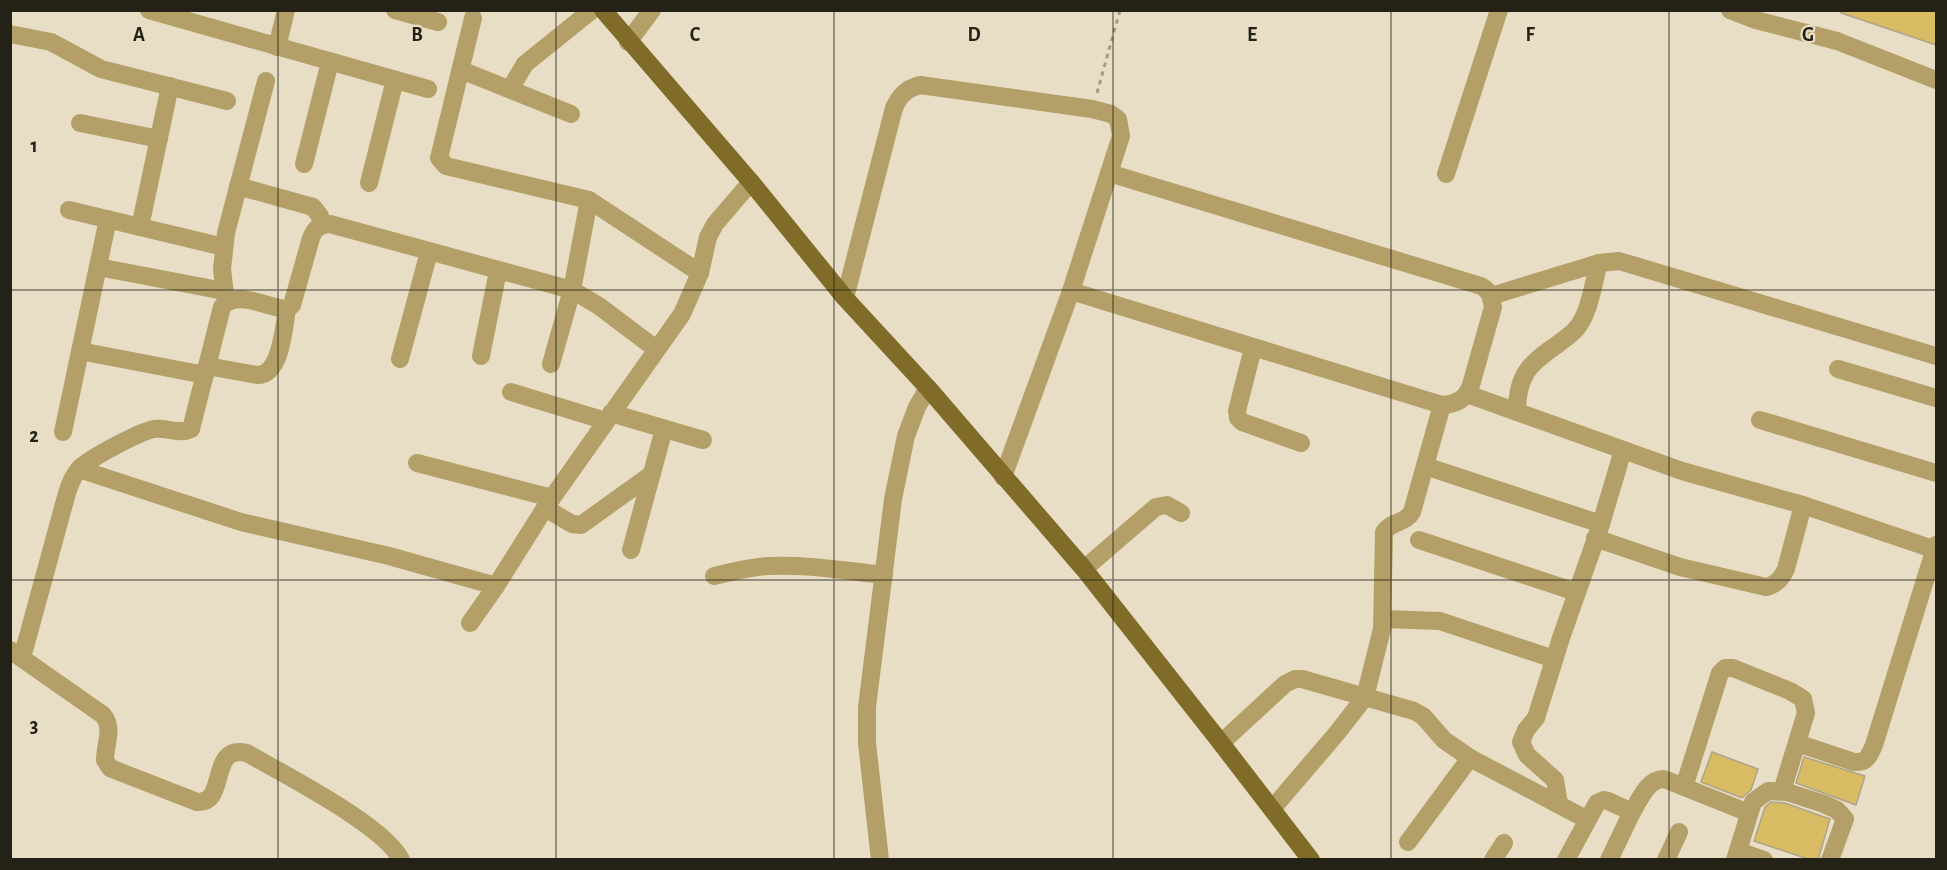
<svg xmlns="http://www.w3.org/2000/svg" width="1947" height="870" font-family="'Alegreya Sans',sans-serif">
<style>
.building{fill:#d9bb63;stroke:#ada48c;stroke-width:1.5}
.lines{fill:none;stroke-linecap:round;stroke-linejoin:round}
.path{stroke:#a29b87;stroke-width:3;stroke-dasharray:4.5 4.5;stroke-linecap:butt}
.minor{stroke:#b39f67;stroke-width:18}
.major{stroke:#806b29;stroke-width:18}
.grid{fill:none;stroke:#242117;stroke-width:1.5;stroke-opacity:0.55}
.grid-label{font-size:20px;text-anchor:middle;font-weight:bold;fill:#242117;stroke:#e7dec5;stroke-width:4.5;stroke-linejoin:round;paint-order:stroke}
</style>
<rect width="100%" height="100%" fill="#e7dec5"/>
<!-- building -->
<g class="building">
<path d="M1841,10H1936V45L1841,13Z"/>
<path d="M1712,752L1758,769L1751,790L1742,798L1701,782Z"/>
<path d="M1804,757L1865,776L1856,805L1796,783Z"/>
<path d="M1771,802L1785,803L1830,819L1818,860H1811L1754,841L1765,807Z"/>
</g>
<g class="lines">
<!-- path -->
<path class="path" d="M1097,93L1120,10"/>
<!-- minor -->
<g class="minor">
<path d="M149,10L428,89"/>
<path d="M395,10L438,22"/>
<path d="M1730,10L1756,20L1837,41L1936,80"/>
<path d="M473,18L440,154L439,158L446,166L589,200L700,273"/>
<path d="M10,34L51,42L101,69L227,101"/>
<path d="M628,42L652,10"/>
<path d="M277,47L286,10"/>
<path d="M461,70L571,114"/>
<path d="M510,89L525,64L592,10"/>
<path d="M80,123L159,139"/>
<path d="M304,164L330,62"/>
<path d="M1446,174L1499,10"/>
<path d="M369,183L395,80"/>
<path d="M238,186L313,207L320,216L321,225"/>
<path d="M69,210L224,247"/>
<path d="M140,227L170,86"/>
<path d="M98,267L224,291"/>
<path d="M1071,291L1442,405C1457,404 1466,399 1471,385L1493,307C1491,296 1490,291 1481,286L1109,173"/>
<path d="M1491,296L1599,263L1619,261L1936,356"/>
<path d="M845,298L894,108C900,95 906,89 920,85L1092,109L1111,114L1118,119L1121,136L1071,291L1003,477"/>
<path d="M226,303L222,269L226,233L266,81"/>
<path d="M1253,348L1237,411L1238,418L1242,422L1301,443"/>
<path d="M80,351L205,375"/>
<path d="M481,356L498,271"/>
<path d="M400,359L429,252"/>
<path d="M551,364L572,290L589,200"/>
<path d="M207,366L257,375C281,376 284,327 287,309"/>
<path d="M1838,369L1936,398"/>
<path d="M511,392L606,421"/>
<path d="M1467,394L1682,471L1803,505L1936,550"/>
<path d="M1517,412C1517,375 1529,364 1558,344C1564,339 1571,335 1576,329C1590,313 1593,283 1599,263"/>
<path d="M611,413L703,440"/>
<path d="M1760,420L1936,473"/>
<path d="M63,432L108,219"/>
<path d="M417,463L552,498"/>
<path d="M1425,466L1601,524"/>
<path d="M79,469L241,522L389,556L496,586"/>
<path d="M545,508L572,524L581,525L652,474"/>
<path d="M1595,538L1680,567L1766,587C1777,584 1781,579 1786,569L1803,505"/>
<path d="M1419,540L1576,592"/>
<path d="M631,550L664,429"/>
<path d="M1084,569L1156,507L1167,505L1181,513"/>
<path d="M714,576C732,572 750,567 768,566C807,564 845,571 884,575"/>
<path d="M1383,619L1440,621L1554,659"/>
<path d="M470,623L496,586L545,508L682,314L700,273L708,237L715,224L751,182"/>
<path d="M10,650L103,715C114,728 105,744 105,760L110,768L197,802C228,805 208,743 247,753C281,773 386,826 401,860"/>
<path d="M22,658L67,493C70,484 73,475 80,468C92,457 139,432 154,429C167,427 178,435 191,429L222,307C237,289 268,308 287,309L292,305L311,238C315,228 319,225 330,224L572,290L599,306L656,349"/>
<path d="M1221,743L1285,684L1295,679H1302L1414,711L1423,716L1444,740L1470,758L1586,819"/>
<path d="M1797,743L1854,762C1867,763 1869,756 1874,745L1936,545"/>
<path d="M1684,787L1720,673L1725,668H1733L1790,691L1803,699L1806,713L1782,791"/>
<path d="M1559,804L1555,780L1527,755L1521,742L1526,730L1536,718L1561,638L1601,524L1623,450"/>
<path d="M1272,809L1337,733L1365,697L1382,629L1384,532C1391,521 1405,524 1412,512L1442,405"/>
<path d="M1408,842L1470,758"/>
<path d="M1738,851L1764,860"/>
<path d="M880,860L867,743V707L893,499L906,436L917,407L928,388"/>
<path d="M1493,860L1504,843"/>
<path d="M1566,860L1597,803L1604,800L1608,801L1632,812C1640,800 1647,779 1664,779L1749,813"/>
<path d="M1609,860L1632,812"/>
<path d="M1666,860L1679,832"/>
<path d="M1735,860L1753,802L1768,791L1787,792L1824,804L1837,810L1845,819L1830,860"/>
</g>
<!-- major -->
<path class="major" d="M603,10L751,182L845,298L928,388L1084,569L1221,743L1311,860"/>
</g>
<!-- grid -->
<path class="grid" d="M278,10V860M556,10V860M834,10V860M1113,10V860M1391,10V860M1669,10V860M10,290H1936M10,580H1936"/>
<g class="grid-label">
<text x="139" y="41">A</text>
<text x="417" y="41">B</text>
<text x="695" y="41">C</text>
<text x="974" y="41">D</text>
<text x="1252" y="41">E</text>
<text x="1530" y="41">F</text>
<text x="1808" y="41">G</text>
<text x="34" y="152">1</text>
<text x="34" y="442">2</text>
<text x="34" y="732">3</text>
</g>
<!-- border -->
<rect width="1947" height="870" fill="none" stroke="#242117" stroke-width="24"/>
</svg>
